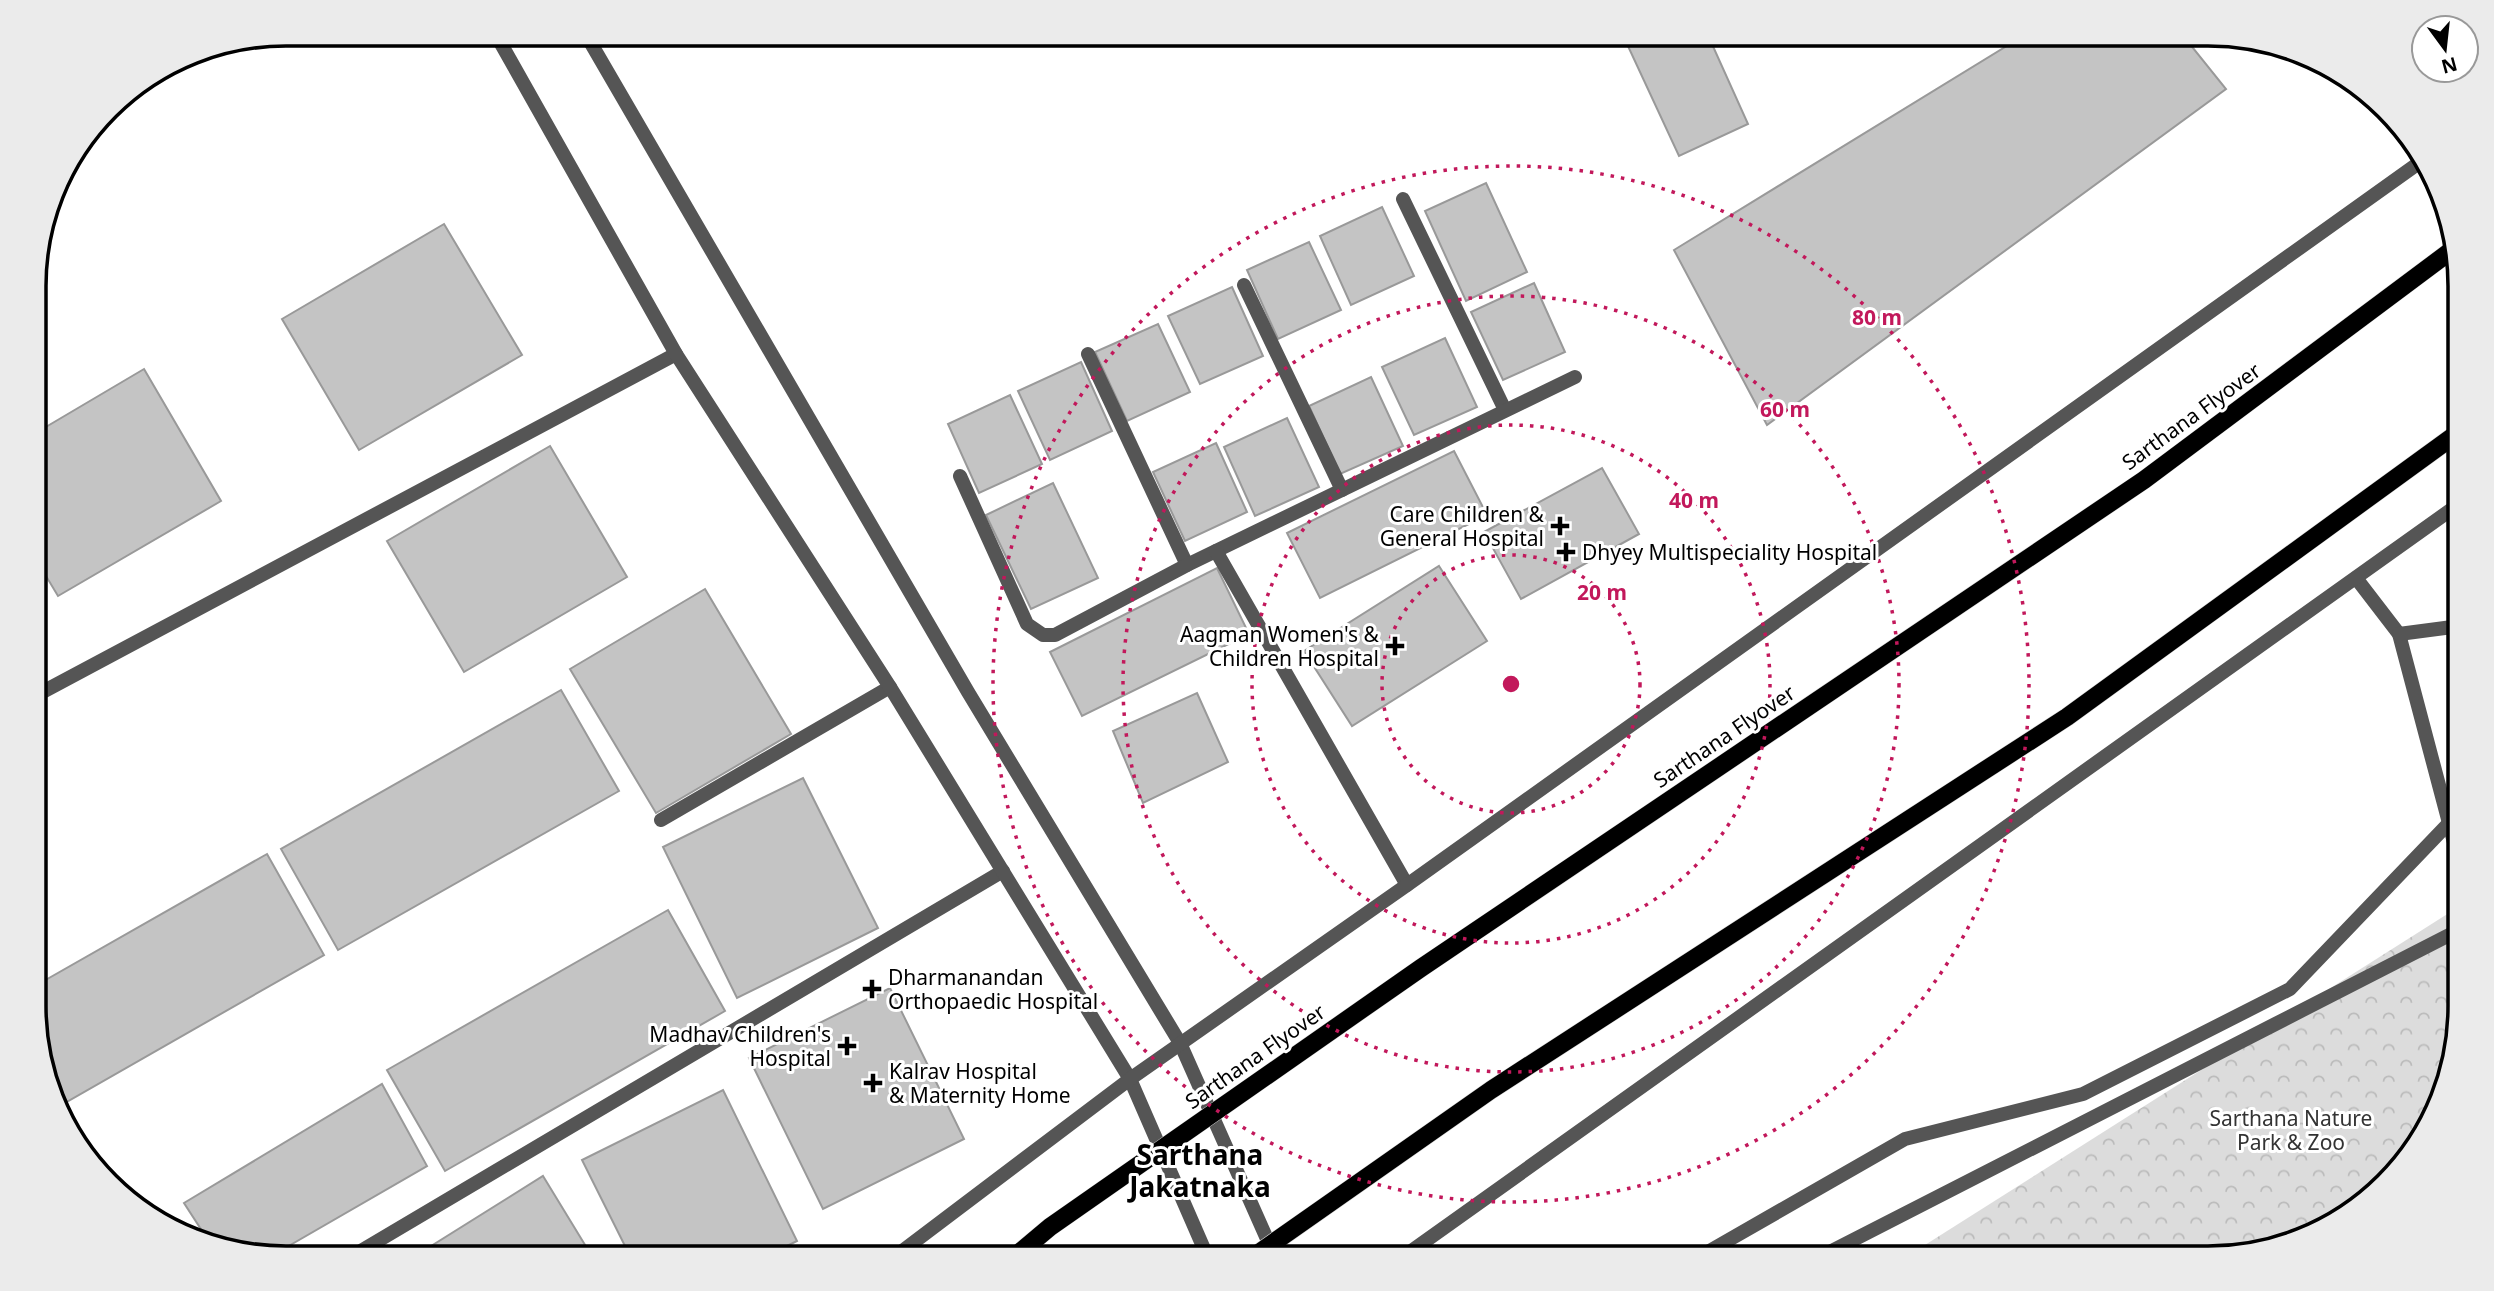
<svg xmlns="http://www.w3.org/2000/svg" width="2494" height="1291" font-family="'Noto Sans',sans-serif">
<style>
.forest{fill:url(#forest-crowns)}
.building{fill:#c4c4c4;stroke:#999;stroke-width:2}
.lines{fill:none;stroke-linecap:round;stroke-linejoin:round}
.service{stroke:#555;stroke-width:14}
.minor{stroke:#555;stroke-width:14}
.tertiary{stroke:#555;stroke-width:14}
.primary-bridge-casing{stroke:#dbdbdb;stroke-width:19;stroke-linecap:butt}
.primary-bridge{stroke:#000;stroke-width:18}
.ring{fill:none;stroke:#c2185b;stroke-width:3.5;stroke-dasharray:3.5 7}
.poi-dot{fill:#000;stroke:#fff;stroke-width:2.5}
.labels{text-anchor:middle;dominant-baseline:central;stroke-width:6;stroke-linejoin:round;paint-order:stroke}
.street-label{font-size:21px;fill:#000;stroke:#fff}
.poi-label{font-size:21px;fill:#000;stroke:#fff;text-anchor:end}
.park-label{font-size:21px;fill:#333;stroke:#fff}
.district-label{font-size:28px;font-weight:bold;fill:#000;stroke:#fff}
.rim{fill:none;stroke:#000;stroke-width:3.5}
.centre{fill:#c2185b;stroke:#fff;stroke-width:3.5}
.ring-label{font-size:21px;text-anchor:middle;font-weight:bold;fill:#c2185b;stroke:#fff;stroke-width:6;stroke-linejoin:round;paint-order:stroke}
</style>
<defs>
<pattern id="forest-crowns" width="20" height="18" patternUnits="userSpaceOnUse" patternTransform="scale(1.75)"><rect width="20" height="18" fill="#dcdcdc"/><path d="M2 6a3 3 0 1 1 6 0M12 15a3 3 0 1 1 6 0" fill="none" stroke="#bbb"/></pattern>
</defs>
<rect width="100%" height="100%" fill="#fff"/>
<!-- forest -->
<path class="forest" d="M2460,906L2461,1006L2435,1117L2348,1215L2225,1257H1906Z"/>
<!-- building -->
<g class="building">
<path d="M1652,33H1707L1748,124L1679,156L1627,44Z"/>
<path d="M2028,33H2181L2226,89L1767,425L1674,250Z"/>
<path d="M1486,183L1527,272L1466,301L1425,211Z"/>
<path d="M1382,207L1414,276L1351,305L1320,236Z"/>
<path d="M444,224L522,355L359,450L282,319Z"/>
<path d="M1309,242L1341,310L1278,339L1247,270Z"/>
<path d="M1534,283L1565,352L1503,380L1471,312Z"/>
<path d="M1232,287L1263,356L1200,384L1168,316Z"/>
<path d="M1158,324L1190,392L1127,421L1095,352Z"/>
<path d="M1445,338L1477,407L1414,435L1382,367Z"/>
<path d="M1081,362L1112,431L1050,460L1018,391Z"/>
<path d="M144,369L221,501L58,596L34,556V434Z"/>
<path d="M1371,377L1403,446L1340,474L1309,406Z"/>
<path d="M1010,395L1042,464L979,493L948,424Z"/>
<path d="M1287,418L1319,487L1255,516L1224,447Z"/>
<path d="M1216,443L1247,512L1185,541L1153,472Z"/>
<path d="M550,446L627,577L464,672L387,541Z"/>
<path d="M1454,451L1487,515L1320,598L1287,533Z"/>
<path d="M1602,468L1639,534L1521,599L1484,532Z"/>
<path d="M1053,483L1098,578L1031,609L986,515Z"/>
<path d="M1439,566L1487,641L1352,726L1304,651Z"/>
<path d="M1217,568L1249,634L1082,716L1050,652Z"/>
<path d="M705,589L791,734L656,813L570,669Z"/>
<path d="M561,690L619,791L338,950L281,849Z"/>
<path d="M1197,693L1228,762L1143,803L1113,731Z"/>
<path d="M803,778L878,928L737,998L663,847Z"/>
<path d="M267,854L324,955L63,1104L35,1039V986Z"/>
<path d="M668,910L725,1011L445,1171L387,1070Z"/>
<path d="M890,988L964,1139L823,1209L749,1058Z"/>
<path d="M382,1084L427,1166L273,1255L208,1240L184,1203Z"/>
<path d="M723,1090L797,1241L763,1258H631L582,1160Z"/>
<path d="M543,1176L593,1258H412Z"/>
</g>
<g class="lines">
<!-- service -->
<g class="service">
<path d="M2449,823L2460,866"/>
<path d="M1820,1257L2461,929"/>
</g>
<!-- minor -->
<g class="minor">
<path d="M1403,199L1505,410"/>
<path d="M1244,285L1342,490"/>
<path d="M1088,354L1187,565"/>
<path d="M960,476L1027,624L1043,635H1055L1187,565L1575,377"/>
<path d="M1216,551L1407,885"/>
<path d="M2356,578L2399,634L2449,823"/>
<path d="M2399,634L2460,626"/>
<path d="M35,696L676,354"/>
<path d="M661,820L890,687"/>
<path d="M1699,1257L1905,1139L2083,1094L2290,989L2449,823L2460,818"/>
<path d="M349,1258L1003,871"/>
</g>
<!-- tertiary -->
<g class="tertiary">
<path d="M495,33L676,354L890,687L1130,1079L1208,1258"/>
<path d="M585,33L968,692L1180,1043L1275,1257"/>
<path d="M1403,1257L2459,504"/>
<path d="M893,1258L1130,1079L1407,885L2423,160"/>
</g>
<defs>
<g id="primary-bridge">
<path d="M1253,1257L1491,1090L2067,717L2459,432"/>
<path d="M1013,1258L1050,1227L1421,968L2144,480L2456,247"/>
</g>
</defs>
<!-- primary-bridge casing -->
<use href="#primary-bridge" class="primary-bridge-casing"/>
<!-- primary-bridge -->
<use href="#primary-bridge" class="primary-bridge"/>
</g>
<!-- distance rings -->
<g class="ring">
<circle cx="1511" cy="684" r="129"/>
<circle cx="1511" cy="684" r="259"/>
<circle cx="1511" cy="684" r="388"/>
<circle cx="1511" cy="684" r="518"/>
</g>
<!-- markers -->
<g class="poi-dot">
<path d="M1556.5 515.5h7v7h7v7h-7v7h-7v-7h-7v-7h7z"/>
<path d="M1562.5 541.5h7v7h7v7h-7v7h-7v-7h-7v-7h7z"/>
<path d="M1391.5 635.5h7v7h7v7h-7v7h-7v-7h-7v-7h7z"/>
<path d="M868.5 978.5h7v7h7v7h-7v7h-7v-7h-7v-7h7z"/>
<path d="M843.5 1035.5h7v7h7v7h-7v7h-7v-7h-7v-7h7z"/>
<path d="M869.5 1072.5h7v7h7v7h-7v7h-7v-7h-7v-7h7z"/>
</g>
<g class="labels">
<!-- street labels -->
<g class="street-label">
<text transform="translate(2191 416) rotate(-36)">Sarthana Flyover</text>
<text transform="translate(1724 736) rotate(-34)">Sarthana Flyover</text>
<text transform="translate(1255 1056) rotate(-35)">Sarthana Flyover</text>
</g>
<!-- poi labels -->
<g class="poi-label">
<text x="1544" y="514">Care Children &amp;<tspan x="1544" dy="24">General Hospital</tspan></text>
<text x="1582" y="552" text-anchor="start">Dhyey Multispeciality Hospital</text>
<text x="1379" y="634">Aagman Women's &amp;<tspan x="1379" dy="24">Children Hospital</tspan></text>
<text x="888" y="977" text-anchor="start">Dharmanandan<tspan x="888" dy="24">Orthopaedic Hospital</tspan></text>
<text x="831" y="1034">Madhav Children's<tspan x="831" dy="24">Hospital</tspan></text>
<text x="889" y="1071" text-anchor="start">Kalrav Hospital<tspan x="889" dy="24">&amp; Maternity Home</tspan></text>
</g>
<!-- park labels -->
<g class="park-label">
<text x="2291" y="1118">Sarthana Nature<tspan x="2291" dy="24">Park &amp; Zoo</tspan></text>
</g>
<!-- district labels -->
<g class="district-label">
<text x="1200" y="1154">Sarthana<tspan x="1200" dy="32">Jakatnaka</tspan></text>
</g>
</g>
<!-- crop -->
<path d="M0 0H2494V1291H0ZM286 46H2208A240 240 0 0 1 2448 286V1006A240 240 0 0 1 2208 1246H286A240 240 0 0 1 46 1006V286A240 240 0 0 1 286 46Z" fill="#ebebeb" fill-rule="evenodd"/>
<path class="rim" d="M286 46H2208A240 240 0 0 1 2448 286V1006A240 240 0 0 1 2208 1246H286A240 240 0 0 1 46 1006V286A240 240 0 0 1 286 46Z"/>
<circle cx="1511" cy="684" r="10" class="centre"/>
<g class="ring-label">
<text x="1877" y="325">80 m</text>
<text x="1785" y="417">60 m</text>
<text x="1694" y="508">40 m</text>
<text x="1602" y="600">20 m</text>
</g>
<!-- north arrow -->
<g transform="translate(2445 49) rotate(165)"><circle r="33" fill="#ffffff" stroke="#999999" stroke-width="2"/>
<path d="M0-5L12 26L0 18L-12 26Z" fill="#000000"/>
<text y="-10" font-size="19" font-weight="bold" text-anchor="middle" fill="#000000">N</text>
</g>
</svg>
